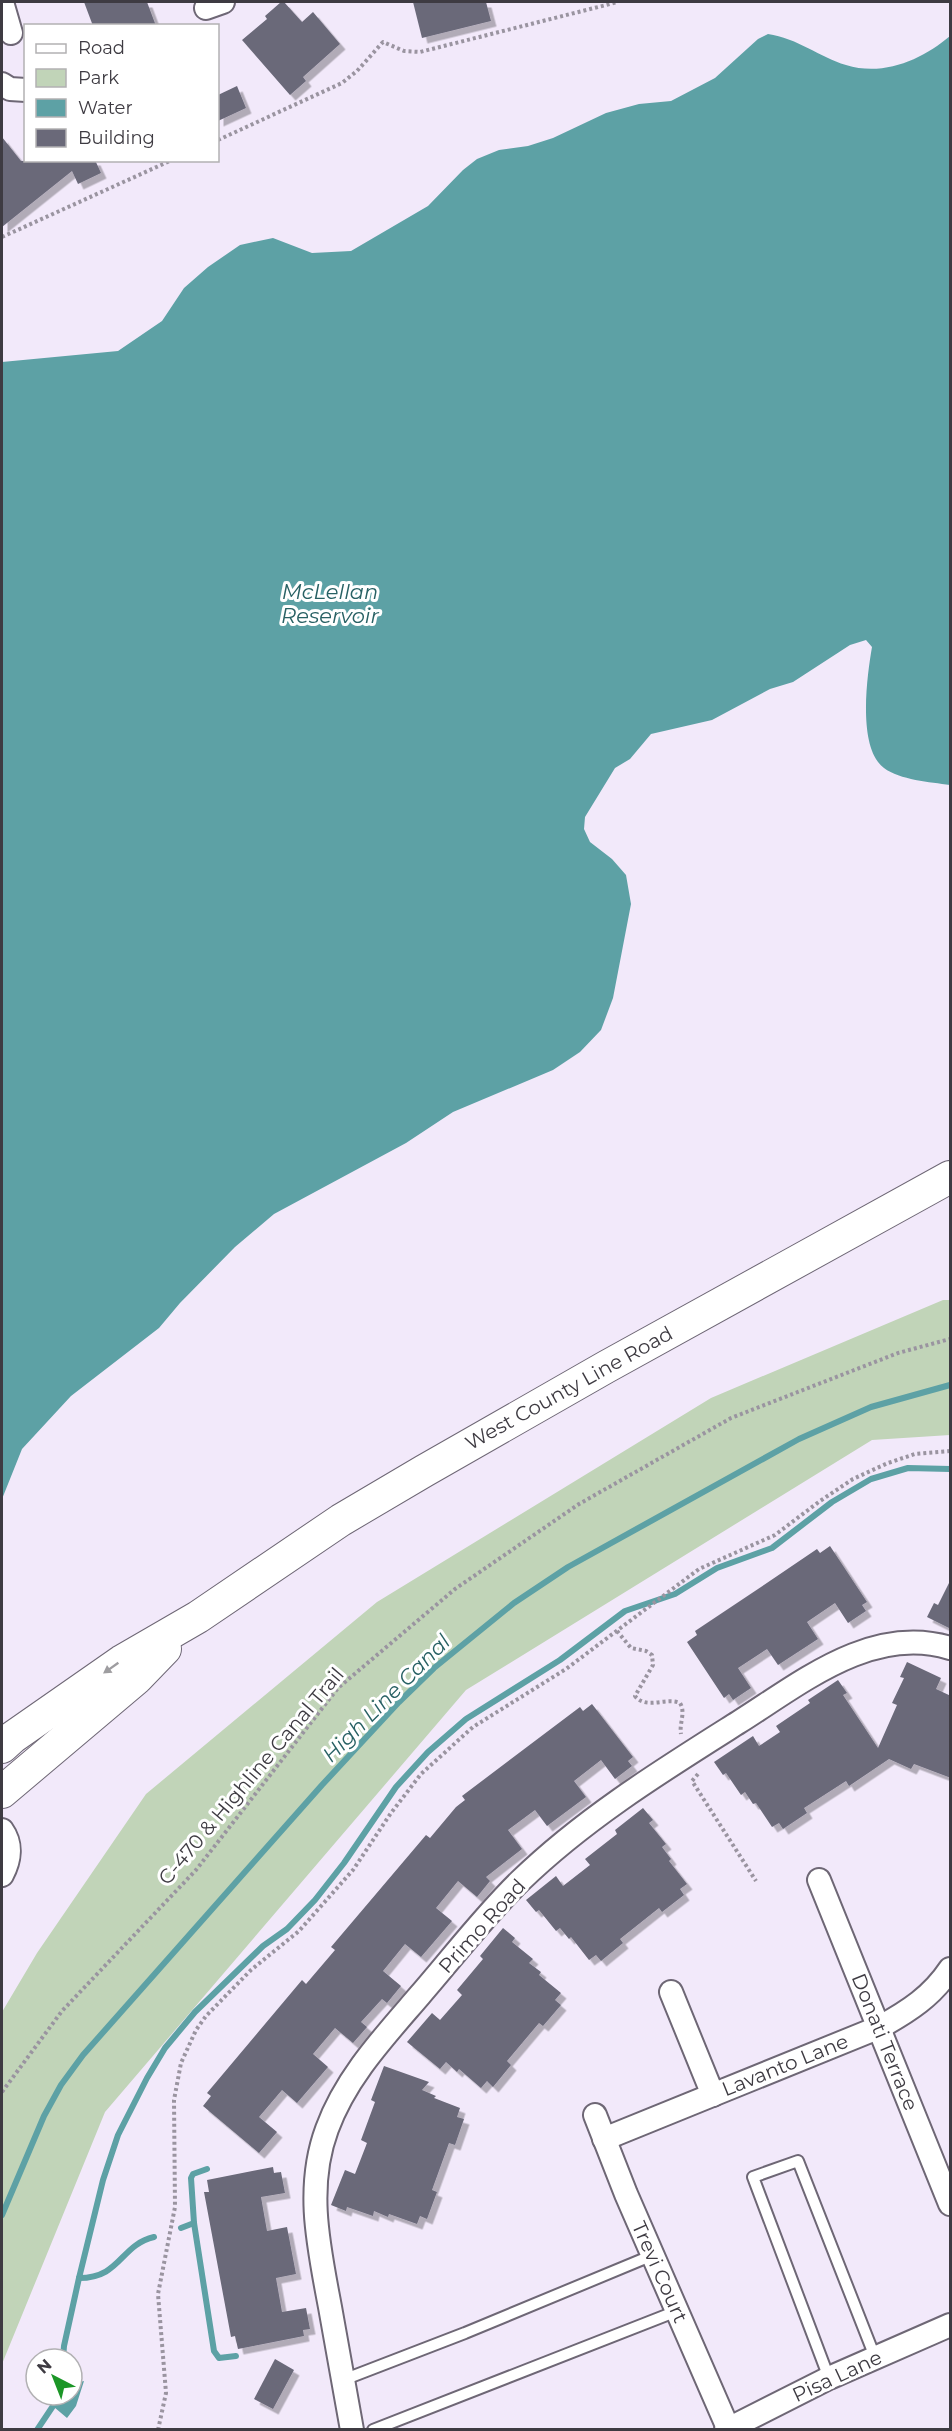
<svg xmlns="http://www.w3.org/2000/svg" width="952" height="2431" font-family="Montserrat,sans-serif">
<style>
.green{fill:#c1d4b8}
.water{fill:#5da1a5}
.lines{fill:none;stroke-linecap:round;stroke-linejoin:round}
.stream{stroke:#5da1a5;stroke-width:6}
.building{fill:#6a6979;filter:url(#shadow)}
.lane-casing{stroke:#6e6775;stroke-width:14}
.street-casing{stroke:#6e6775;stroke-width:26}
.secondary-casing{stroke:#6e6775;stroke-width:34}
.path{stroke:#9a94a0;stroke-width:4;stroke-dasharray:3 3;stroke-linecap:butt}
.lane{stroke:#fff;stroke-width:10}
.street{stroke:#fff;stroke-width:22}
.secondary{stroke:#fff;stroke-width:32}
.oneway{fill:#9e9da0}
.labels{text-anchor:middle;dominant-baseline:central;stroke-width:6;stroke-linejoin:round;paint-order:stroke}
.street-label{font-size:20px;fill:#3e3b42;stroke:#fff}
.water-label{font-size:21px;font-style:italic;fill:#286164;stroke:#fff}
</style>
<defs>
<filter id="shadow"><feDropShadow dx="5.5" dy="5.5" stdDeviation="0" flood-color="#0004"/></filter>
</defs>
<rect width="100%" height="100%" fill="#f2e9fa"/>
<!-- green -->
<path class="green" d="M943,1300H950V1435L872,1440L466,1690L105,2112L2,2364V2012L37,1953L146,1794L377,1602L711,1398Z"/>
<!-- water -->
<g class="water">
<path d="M768,34C797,38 819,57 846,65C884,77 923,59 950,36V785C930,782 900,780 884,768C857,748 867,676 872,647L866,640L850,645L793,682L770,689L712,720L651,734L630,759L615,768L585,817L584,829L590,842L612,859L626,875L631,904L613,998L601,1030L580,1052L553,1070L453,1112L406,1143L274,1214L235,1247L180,1303L159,1328L71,1396L22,1449L2,1499V362L118,351L162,321L184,288L208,267L240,245L273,238L312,253L351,251L428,206L463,170L477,159L499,150L528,146L553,138L606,113L639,104L671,101L715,78L758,39Z"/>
<path d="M84,2381L76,2406L67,2418L48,2402L54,2395H72V2384Z"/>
</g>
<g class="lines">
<!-- stream -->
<g class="stream">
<path d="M207,2169L193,2174L191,2178L194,2223L214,2351L219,2358L236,2356"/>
<path d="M2,2215L44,2116L61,2085L83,2055L322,1785L399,1702L434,1668L514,1603L568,1567L799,1439L871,1407L950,1385"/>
<path d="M181,2228L194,2223"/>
<path d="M79,2278C121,2278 120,2245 154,2237"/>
<path d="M63,2359L64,2346L79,2278L103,2180L118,2135L147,2078L165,2048L195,2012L263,1946L287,1929L315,1900L344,1863L396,1787L428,1752L466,1719L560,1660L625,1611L675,1594L717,1568L772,1548L832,1502L871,1479L908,1468L950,1469"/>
<path d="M37,2430L53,2406"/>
</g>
</g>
<!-- building -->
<g class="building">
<path d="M84,2H147L156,26H93Z"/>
<path d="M281,2H284L302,22L313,12L340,44L303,77L306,81L290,95L242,40L267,19L265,16Z"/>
<path d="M413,2H486L491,21L422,38Z"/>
<path d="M237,86L246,108L218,121V95Z"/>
<path d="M2,137L21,161L95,160L101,173L78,184L72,171L2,227Z"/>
<path d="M830,1546L867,1602L862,1605L866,1611L848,1623L835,1603L807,1622L818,1639L778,1665L767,1649L738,1668L751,1688L733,1700L729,1694L724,1698L687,1642L697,1635L695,1631L758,1589L817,1549L820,1553Z"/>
<path d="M951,1579V1629L927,1617L934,1603L938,1605Z"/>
<path d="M907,1662L941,1678L936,1689L951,1696V1778L914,1764L911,1769L889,1759L849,1786L846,1781L804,1808L807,1813L783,1829L779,1823L772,1827L756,1803L753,1804L745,1792L741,1795L726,1773L723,1775L714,1762L753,1736L759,1746L780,1732L776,1726L810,1703L808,1700L838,1680L847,1693L843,1695L878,1748L897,1705L892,1703L904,1678L900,1677Z"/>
<path d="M592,1704L633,1757L628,1761L632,1766L615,1779L601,1760L574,1781L586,1797L547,1826L535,1810L508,1830L522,1849L486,1877L490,1881L477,1897L458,1881L436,1908L452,1921L421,1957L405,1944L383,1971L401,1986L387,2003L382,1999L361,2022L367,2027L353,2043L335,2028L313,2054L328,2067L297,2103L282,2090L259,2117L277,2132L259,2153L203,2106L211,2096L207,2093L302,1980L306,1984L335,1950L331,1947L426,1835L430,1838L456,1807L465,1800L462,1796L580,1707L583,1711Z"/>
<path d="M643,1808L653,1820L649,1823L666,1844L662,1847L671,1859L669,1861L687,1884L680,1889L684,1895L662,1912L659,1908L620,1939L623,1943L601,1961L596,1955L589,1960L571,1937L569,1939L560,1928L556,1931L539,1910L536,1912L526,1900L556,1876L563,1886L590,1865L585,1859L617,1834L615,1830Z"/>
<path d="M503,1928L515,1938L512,1942L533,1959L529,1963L541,1972L539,1975L561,1993L555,2000L561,2005L543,2026L539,2023L507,2061L511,2065L493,2087L487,2081L481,2088L459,2069L457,2072L446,2062L440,2069L407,2042L432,2013L440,2020L462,1995L457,1990L483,1959L480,1956Z"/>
<path d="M384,2066L429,2082L422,2090L436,2096L434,2098L460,2108L457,2117L464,2119L455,2145L449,2143L432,2190L437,2192L427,2219L420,2216L417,2224L389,2214L388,2217L374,2211L373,2216L347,2207L346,2211L331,2205L345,2170L355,2174L367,2143L361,2140L375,2102L371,2100Z"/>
<path d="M273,2167L274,2173L281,2172L285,2193L261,2197L267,2231L287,2227L296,2274L276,2278L282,2312L306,2308L310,2329L303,2330L304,2336L238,2349L235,2336L231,2337L204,2192H209L207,2180Z"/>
<path d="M275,2359L294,2370L273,2409L254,2399Z"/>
</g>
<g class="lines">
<defs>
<g id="lane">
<path d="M829,2378L753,2177L798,2161L875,2357"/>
<path d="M343,2380L465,2333L653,2255"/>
<path d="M373,2430L677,2311"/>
</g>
<g id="street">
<path d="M2,2L11,33"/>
<path d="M206,8L223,2"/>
<path d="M2,84L10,89L26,90"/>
<path d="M2,1830C12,1844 10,1860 2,1875"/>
<path d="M819,1880L950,2204"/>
<path d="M671,1992L713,2095"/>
<path d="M595,2115L626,2194L728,2428"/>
<path d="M604,2139L880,2027C909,2011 932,1996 950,1969"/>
<path d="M352,2430C345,2389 337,2348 330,2307C319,2248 305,2188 327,2129C346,2077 384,2037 420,1995C453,1957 484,1916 520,1881C585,1818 663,1770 739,1722C801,1683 872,1624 950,1648"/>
<path d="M726,2430L829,2378L950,2325"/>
</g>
<g id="secondary">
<path d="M2,1747L13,1737L122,1661L198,1617L341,1520L424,1471L606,1367L950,1177"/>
<path d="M2,1792L137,1678L165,1649"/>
</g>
</defs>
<!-- lane casing -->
<use href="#lane" class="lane-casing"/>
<!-- street casing -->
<use href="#street" class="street-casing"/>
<!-- secondary casing -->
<use href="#secondary" class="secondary-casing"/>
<!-- path -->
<g class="path">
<path d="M218,140L342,83L357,71L383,42L404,51L420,52L618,2"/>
<path d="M2,237L172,160"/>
<path d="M617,1631L631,1648L646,1651L652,1655L653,1665L635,1696C646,1710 666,1697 680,1703C686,1713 679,1723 681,1734"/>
<path d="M698,1774L692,1781L756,1881"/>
<path d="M2,2092L62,2011L196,1870L338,1688L455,1589L579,1504L731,1418L898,1353L950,1339"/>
<path d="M158,2430L166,2393L158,2294L175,2207L174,2100L181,2063L196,2030L206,2016L251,1970L299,1931L353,1870L391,1813L421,1774L473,1727L566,1669L699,1569L775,1535L820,1501L853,1479L888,1463L915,1454L950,1451"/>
</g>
<!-- lane -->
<use href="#lane" class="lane"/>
<!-- street -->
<use href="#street" class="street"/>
<!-- secondary -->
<use href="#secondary" class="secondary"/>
</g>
<!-- one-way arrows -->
<defs><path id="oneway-solid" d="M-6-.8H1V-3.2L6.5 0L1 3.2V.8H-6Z" transform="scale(1.5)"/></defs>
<use class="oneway" href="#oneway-solid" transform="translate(111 1668) rotate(145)"/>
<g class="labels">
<!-- street labels -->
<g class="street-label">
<text transform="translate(569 1388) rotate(-29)">West County Line Road</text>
<text transform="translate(251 1776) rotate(-50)">C-470 &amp; Highline Canal Trail</text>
<text transform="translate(482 1926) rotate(-48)">Primo Road</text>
<text transform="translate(885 2042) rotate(68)">Donati Terrace</text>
<text transform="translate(785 2065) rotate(-22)">Lavanto Lane</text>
<text transform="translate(660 2272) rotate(66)">Trevi Court</text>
<text transform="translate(837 2376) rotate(-25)">Pisa Lane</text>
</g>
<!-- water labels -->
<g class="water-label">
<text x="330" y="591">McLellan<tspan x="330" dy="24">Reservoir</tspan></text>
<text transform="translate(386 1698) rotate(-45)">High Line Canal</text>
</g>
</g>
<!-- border -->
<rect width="952" height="2431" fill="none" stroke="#3e3b42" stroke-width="6"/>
<!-- legend -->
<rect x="24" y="24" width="195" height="138" fill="#ffffff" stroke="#b2b1b3" stroke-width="1.5"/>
<rect x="36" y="44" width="30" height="9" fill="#ffffff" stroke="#b2b1b3" stroke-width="1.5"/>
<text x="78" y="54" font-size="18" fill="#3e3b42">Road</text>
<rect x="36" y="69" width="30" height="18" fill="#c1d4b8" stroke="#b2b1b3" stroke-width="1.5"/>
<text x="78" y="84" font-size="18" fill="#3e3b42">Park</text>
<rect x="36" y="99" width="30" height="18" fill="#5da1a5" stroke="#b2b1b3" stroke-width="1.5"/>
<text x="78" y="114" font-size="18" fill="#3e3b42">Water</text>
<rect x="36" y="129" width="30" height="18" fill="#6a6979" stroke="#b2b1b3" stroke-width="1.5"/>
<text x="78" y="144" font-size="18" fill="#3e3b42">Building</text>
<!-- north arrow -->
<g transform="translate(54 2377) rotate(318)"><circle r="28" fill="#ffffff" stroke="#b2b1b3" stroke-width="1.5"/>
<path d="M0-4.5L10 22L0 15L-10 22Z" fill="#1c9627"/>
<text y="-9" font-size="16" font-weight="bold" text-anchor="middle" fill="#3e3b42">N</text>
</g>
</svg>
